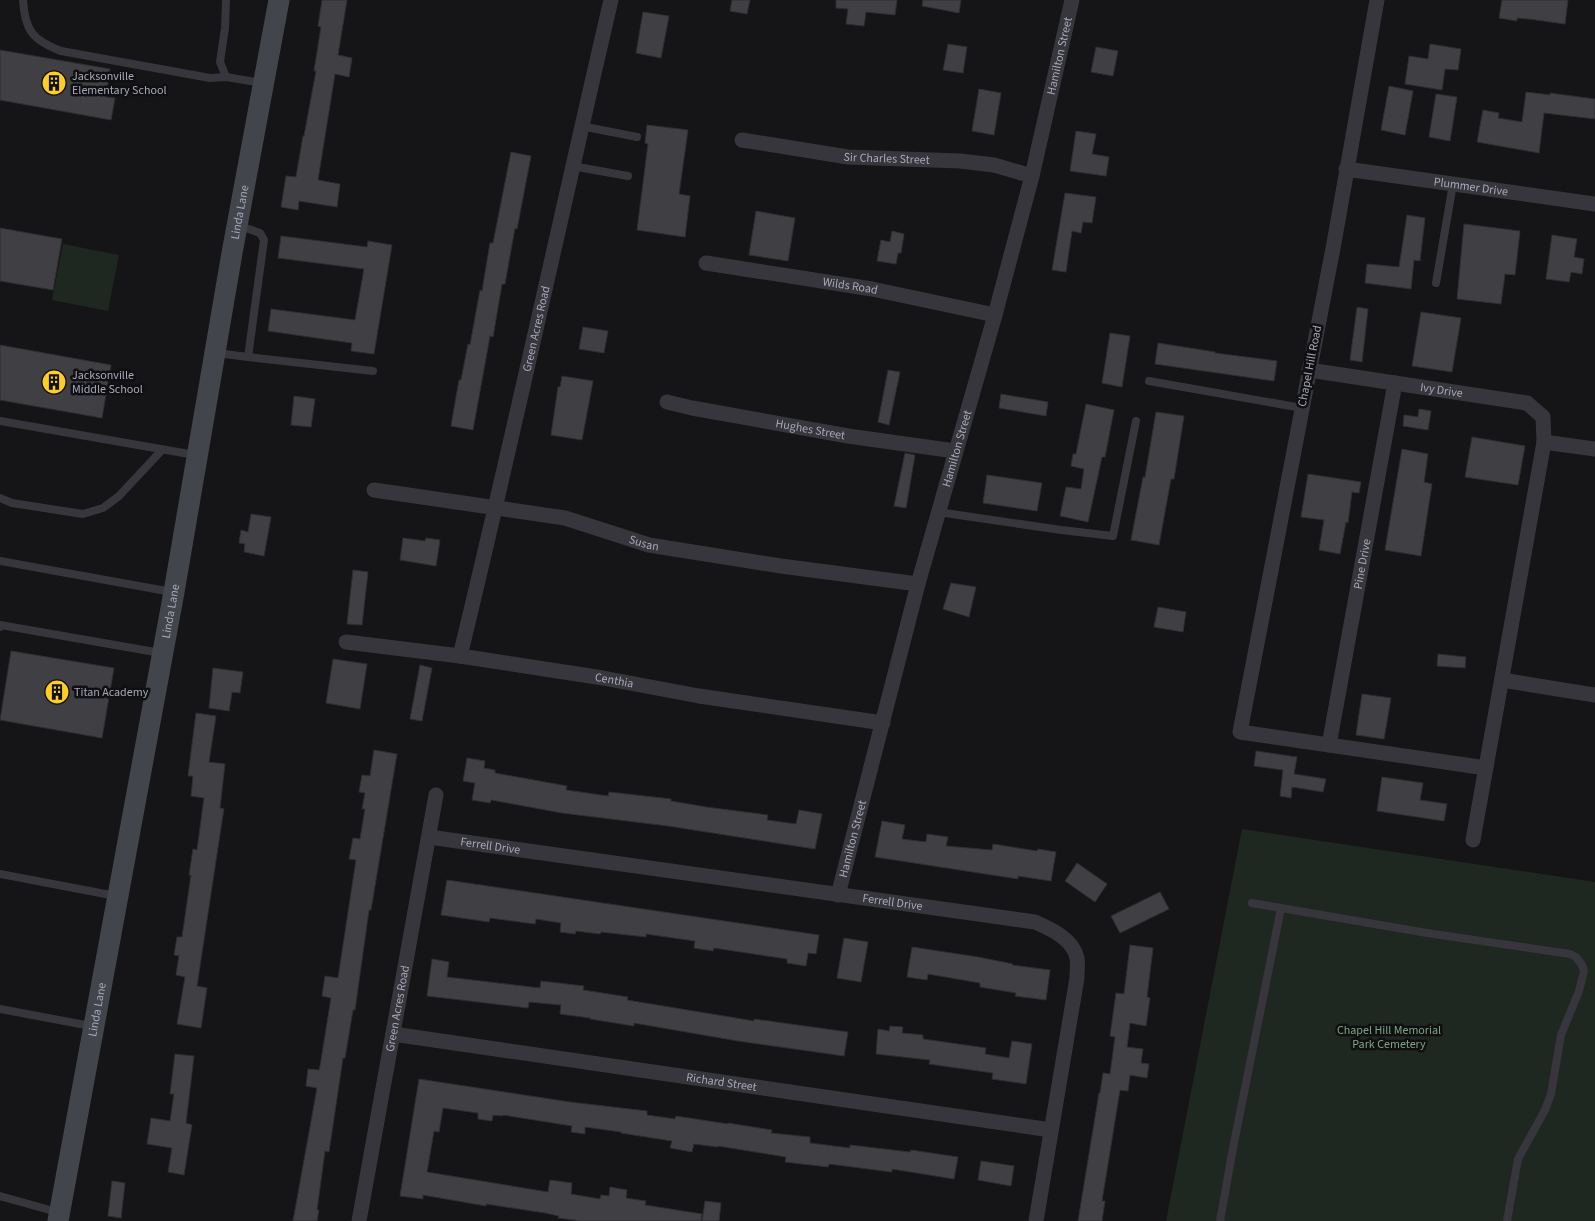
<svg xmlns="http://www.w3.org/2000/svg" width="1595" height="1221" font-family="'Source Sans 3',sans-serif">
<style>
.green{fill:#1f2721}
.building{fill:#3f3f44;stroke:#2f2f33}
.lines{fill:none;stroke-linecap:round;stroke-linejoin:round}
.lane{stroke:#36363c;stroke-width:8}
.street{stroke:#36363c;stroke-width:15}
.secondary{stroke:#43454c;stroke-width:21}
.labels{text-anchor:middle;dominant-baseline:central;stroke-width:5;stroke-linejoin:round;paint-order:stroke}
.street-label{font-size:12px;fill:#a6a9b8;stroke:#101012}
.poi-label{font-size:12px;fill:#a6a9b8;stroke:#101012;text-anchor:start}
.park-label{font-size:12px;fill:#7ba483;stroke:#101012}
</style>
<rect width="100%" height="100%" fill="#151517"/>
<!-- green -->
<g class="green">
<path d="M63,244L119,255L108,311L52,300Z"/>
<path d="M1242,829L1595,882V1221H1166Z"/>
</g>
<!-- building -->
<g class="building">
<path d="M322,0H347L338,55L352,58L349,77L335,74L318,180L340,184L337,207L299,201L298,210L281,207L286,176L296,177L303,136H304L316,71H314L321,27L318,26Z"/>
<path d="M732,0H750L747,14L730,11Z"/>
<path d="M836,0H897L895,15L866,12L864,26L846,24L848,9L836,8Z"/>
<path d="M923,0H961L959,13L922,6Z"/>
<path d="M1502,0H1568L1565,24L1529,19L1517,18V21L1499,18Z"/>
<path d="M643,12L669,16L661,58L636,53Z"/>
<path d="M948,44L967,47L963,73L943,70Z"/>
<path d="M1430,44L1461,49L1458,70L1445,69L1442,90L1405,84L1409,56L1428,59Z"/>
<path d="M1096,47L1118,51L1113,76L1091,72Z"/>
<path d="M0,50L110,69L106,97L115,98L111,120L0,100Z"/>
<path d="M1389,86L1413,91L1405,135L1381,130Z"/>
<path d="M979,89L1001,93L994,135L972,131Z"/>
<path d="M1526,92L1550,95V93L1595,99V119L1544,113L1539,153L1477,142L1483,110L1499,113L1498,118L1522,122Z"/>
<path d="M1436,94L1457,97L1450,141L1429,137Z"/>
<path d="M647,125L688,130L679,194L690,196L685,237L637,230L648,144L645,143Z"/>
<path d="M1076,131L1096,134L1092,154L1109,157L1106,176L1070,171Z"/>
<path d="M511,152L531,156L517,229L515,228L505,284H502L493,337L490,336L473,430L451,426L459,380H461L468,344L470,345L480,290L482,291L490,243H493Z"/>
<path d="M1065,193L1096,197L1092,223L1083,222L1081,233L1072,231L1066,272L1052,270Z"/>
<path d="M756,211L795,218L788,261L749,255Z"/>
<path d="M1407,215L1425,218L1420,261L1414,260L1411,289L1365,283L1367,264L1399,267Z"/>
<path d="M1464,224L1520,231L1515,275L1505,274L1501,304L1457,299Z"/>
<path d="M0,228L62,239L53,290L0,281Z"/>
<path d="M892,231L904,234L901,253H898L896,264L877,261L881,240L890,242Z"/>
<path d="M1552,235L1577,239L1574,257L1584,259L1582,274L1571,272L1569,282L1546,279Z"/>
<path d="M281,236L367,247L368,241L392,245L374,354L351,351L352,343L268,331L271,309L355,320L364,269L278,258Z"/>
<path d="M1357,307L1368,309L1362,362L1350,360Z"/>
<path d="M1421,312L1461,318L1452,372L1412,366Z"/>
<path d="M583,327L608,331L604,353L579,349Z"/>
<path d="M1110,333L1130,336L1122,387L1102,383Z"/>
<path d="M1158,343L1215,352V353L1277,361L1274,381L1155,364Z"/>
<path d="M0,345L111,365L102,418L0,400Z"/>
<path d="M888,370L900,372L889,425L878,422Z"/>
<path d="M562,376L593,381L582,440L551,435L558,387H560Z"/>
<path d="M1001,394L1048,402L1046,416L999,408Z"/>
<path d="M294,396L315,399L311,427L291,425Z"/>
<path d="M1086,404L1114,410L1105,457H1102L1088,522L1060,516L1066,487L1081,489L1084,469L1071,466L1073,454H1076Z"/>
<path d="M1419,409L1431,411L1428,430L1403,426L1404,415L1418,417Z"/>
<path d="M1156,412L1184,416L1174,479H1171L1159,545L1131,540L1143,477H1145Z"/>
<path d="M1472,437L1525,446L1518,485L1465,477Z"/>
<path d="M1402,449L1428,454L1424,482L1432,484L1421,556L1385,550Z"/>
<path d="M905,453L915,455L906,508L894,506Z"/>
<path d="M1308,474L1361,482L1359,493L1352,492L1348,523L1346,522L1340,554L1319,550L1324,520L1301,517Z"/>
<path d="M987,475L1042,483L1037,511L983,503Z"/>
<path d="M251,514L271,517L264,556L244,552L245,544L239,543L241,530L248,532Z"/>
<path d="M403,538L425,541L426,538L440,540L436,566L400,560Z"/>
<path d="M353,570L368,572L362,625L347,624Z"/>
<path d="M951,583L976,587L969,617L943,609Z"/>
<path d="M1158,607L1186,612L1183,632L1154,627Z"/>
<path d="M11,651L114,668L102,738L0,720Z"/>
<path d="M1438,654L1466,657L1465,668L1437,666Z"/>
<path d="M333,659L367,664L360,709L326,703Z"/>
<path d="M420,665L432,668L422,721L410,719Z"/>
<path d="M213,668L243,672L240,693L232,692L229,711L209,708Z"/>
<path d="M1362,694L1391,698L1384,739L1356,735Z"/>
<path d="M196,713L216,716L209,762L225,764L220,808L224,809L222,821L197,986L207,988L201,1028L177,1024L185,977L176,975L179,956L174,955L177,937H182L191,875H189L193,849L197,850L204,798L191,796L193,776H188Z"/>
<path d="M374,750L397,754L371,910H369L355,1010H353L345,1058H343L329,1152L325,1151L317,1210H319L317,1221H293L317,1088L306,1086L308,1069L319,1070L320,1066L331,998L322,996L325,976L338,978L356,860L349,859L353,838L360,839L365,809H362L365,793L359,792L362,775L370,776Z"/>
<path d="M1256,751L1297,757L1294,774L1326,779L1323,792L1292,787L1291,798L1280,796L1283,770L1254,766Z"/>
<path d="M467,758L485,761L484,768L495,770V773L567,786L566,790L608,796L609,792L671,799V801L706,807L768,815L767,820L796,824L799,810L822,814L815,849L668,826L562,813L491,800L490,803L472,800L475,783L463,781Z"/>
<path d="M1382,777L1423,783L1420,800L1447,804L1444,821L1377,811Z"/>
<path d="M882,821L905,825L902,839L926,842L927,834L948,837L946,846L992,850L993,844L1037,851L1038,849L1056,852L1051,881L1018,876V879L875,857Z"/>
<path d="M1077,863L1107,884L1095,902L1065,881Z"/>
<path d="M447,880L819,935L816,954L808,953L806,966L787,963V959L714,948L713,951L694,948L695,941L646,934V937L601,932L600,934L576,931L575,934L560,932L561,923L536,919L535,924L490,918L489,922L441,915Z"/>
<path d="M1160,892L1169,909L1120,933L1111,916Z"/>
<path d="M844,938L868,942L861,982L837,978Z"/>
<path d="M1130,945L1153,948L1147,997L1150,998L1146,1026L1130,1023L1127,1047L1143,1049L1141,1063L1149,1064L1147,1078L1130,1075L1128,1091L1120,1090L1102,1201H1105L1102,1221H1078L1099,1093H1100L1103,1073L1110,1074L1115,1037L1110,1036L1116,993L1124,994Z"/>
<path d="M912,947L978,957L1013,964L1012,965L1050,970L1046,1000L1015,996L1016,993L980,987V983L928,974L927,980L907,977Z"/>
<path d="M432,959L449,962L447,977L540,988L541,981L584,986L583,990L628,997L627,1000L754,1021V1019L848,1032L844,1056L738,1041L634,1023V1026L590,1019V1018L560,1014L561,1005L529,1002L528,1008L427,996Z"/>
<path d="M890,1026L903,1027L902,1033L923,1035V1039L986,1048L985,1054L1009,1058L1012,1041L1032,1044L1026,1084L992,1079L993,1073L929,1064L930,1060L876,1054L878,1029L889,1031Z"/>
<path d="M175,1054L194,1056L186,1123L192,1125L184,1175L168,1172L172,1148L147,1144L151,1118L170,1121L174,1094H170Z"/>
<path d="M419,1079L570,1102L647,1111V1115L675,1119L676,1116L728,1124V1123L772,1130L771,1133L810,1137V1143L850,1148V1145L910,1152L911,1150L958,1157L954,1179L892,1169V1172L829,1164L828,1167L785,1162L786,1157L718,1146V1147L694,1144L692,1152L670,1148L672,1141L621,1133V1132L585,1127V1134L571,1132L572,1126L503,1115V1116L493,1115L492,1121L478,1119V1113L443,1108L439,1132L434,1131L427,1172L548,1192L550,1180L572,1183L571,1194L600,1199L601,1195L609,1196L610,1187L627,1190L626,1198L646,1201L645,1205L702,1214L701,1221H581L558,1218L559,1216L545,1213L486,1204V1206L423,1195V1199L400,1196Z"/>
<path d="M981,1161L1014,1166L1011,1186L978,1180Z"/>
<path d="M112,1181L125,1183L121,1218L108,1216Z"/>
<path d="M705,1201L721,1203L719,1221H702Z"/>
</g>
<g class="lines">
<!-- lane -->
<g class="lane">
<path d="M23,0C25,30 32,40 61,51L210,78L226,77L262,83"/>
<path d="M226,0L225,28L220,62L226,77"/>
<path d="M581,126L637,137"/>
<path d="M572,166L628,176"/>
<path d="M1436,283L1453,184"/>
<path d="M217,353L248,357L264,240L260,233L237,225"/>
<path d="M248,357L373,371"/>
<path d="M1149,381L1302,408"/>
<path d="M0,421L195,455"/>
<path d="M0,498L12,503L83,514L103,508L119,496L162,450"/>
<path d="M938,512L1061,530L1113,536L1136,421"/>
<path d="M0,561L172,592"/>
<path d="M0,627V625L161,653"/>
<path d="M0,874L116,896"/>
<path d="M1252,903L1427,933L1570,954L1576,957L1582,965L1584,971L1579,991L1561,1035L1551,1094L1545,1110L1518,1159L1507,1221"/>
<path d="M0,1009L91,1026"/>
<path d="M0,1196L57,1212"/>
<path d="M1220,1221L1233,1148L1281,908"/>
</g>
<!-- street -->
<g class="street">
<path d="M1377,0L1334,243L1240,732L1486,768"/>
<path id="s1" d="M742,140L848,157L960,161L994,165L1032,176"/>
<path id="s2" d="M1346,169L1595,204"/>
<path id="s3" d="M706,263L872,289L995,315"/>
<path id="s4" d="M1309,370L1527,403L1543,417L1544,442L1473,840"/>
<path id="s5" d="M667,402L692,408L848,436L955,451"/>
<path d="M1544,442L1595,449"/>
<path id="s6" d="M374,490L565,518L649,545L781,566L918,584"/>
<path id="s7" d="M346,642L460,656L603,678L699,696L883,723"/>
<path id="s8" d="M460,656C513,438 560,219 611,0"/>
<path d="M1502,680L1595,695"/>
<path id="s9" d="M1329,745L1395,383"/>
<path id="s10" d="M429,837L1035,922C1051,929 1073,939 1077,958C1078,964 1077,972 1077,978L1036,1221"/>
<path id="s11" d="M838,895L918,584L995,315L1032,176L1072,0"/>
<path id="s12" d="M393,1034L1051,1130"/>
<path id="s13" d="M359,1221L436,795"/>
</g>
<!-- secondary -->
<path class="secondary" id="s14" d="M58,1221L174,592L232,253L279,0"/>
</g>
<!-- icons -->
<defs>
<symbol id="building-disc" viewBox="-11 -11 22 22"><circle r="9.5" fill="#fece26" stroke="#101012"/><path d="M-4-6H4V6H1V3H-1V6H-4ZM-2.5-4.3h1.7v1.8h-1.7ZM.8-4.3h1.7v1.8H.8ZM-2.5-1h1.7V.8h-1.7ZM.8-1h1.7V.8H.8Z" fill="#111"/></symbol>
</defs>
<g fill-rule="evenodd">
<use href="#building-disc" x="40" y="69" width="28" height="28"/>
<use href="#building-disc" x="40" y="368" width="28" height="28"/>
<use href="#building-disc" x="43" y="678" width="28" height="28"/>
</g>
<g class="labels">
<!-- street labels -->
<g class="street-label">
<text stroke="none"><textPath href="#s11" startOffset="868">Hamilton Street</textPath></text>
<text stroke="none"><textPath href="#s1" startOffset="146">Sir Charles Street</textPath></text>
<text stroke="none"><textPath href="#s2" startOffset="126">Plummer Drive</textPath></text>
<text stroke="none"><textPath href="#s14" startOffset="1025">Linda Lane</textPath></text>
<text stroke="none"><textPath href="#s3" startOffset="146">Wilds Road</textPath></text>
<text stroke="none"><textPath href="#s8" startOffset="336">Green Acres Road</textPath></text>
<text transform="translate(1310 366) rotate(-79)">Chapel Hill Road</text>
<text stroke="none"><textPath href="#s4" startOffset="134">Ivy Drive</textPath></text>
<text stroke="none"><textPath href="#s5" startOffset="146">Hughes Street</textPath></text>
<text stroke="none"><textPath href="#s11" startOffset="462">Hamilton Street</textPath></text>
<text stroke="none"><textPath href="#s6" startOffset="276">Susan</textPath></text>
<text stroke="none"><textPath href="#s9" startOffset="184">Pine Drive</textPath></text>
<text stroke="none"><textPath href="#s14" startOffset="620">Linda Lane</textPath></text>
<text stroke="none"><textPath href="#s7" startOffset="271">Centhia</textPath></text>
<text stroke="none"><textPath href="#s11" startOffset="58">Hamilton Street</textPath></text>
<text stroke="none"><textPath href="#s10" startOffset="62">Ferrell Drive</textPath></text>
<text stroke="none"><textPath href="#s10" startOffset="468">Ferrell Drive</textPath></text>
<text stroke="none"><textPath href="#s13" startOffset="216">Green Acres Road</textPath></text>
<text stroke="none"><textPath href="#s14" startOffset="215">Linda Lane</textPath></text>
<text stroke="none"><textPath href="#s12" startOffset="332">Richard Street</textPath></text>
</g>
<!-- poi labels -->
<g class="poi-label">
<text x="72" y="76">Jacksonville<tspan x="72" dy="14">Elementary School</tspan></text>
<text x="72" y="375">Jacksonville<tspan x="72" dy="14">Middle School</tspan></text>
<text x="74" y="692">Titan Academy</text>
</g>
<!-- park labels -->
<g class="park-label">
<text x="1389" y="1030">Chapel Hill Memorial<tspan x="1389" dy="14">Park Cemetery</tspan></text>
</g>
</g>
</svg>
